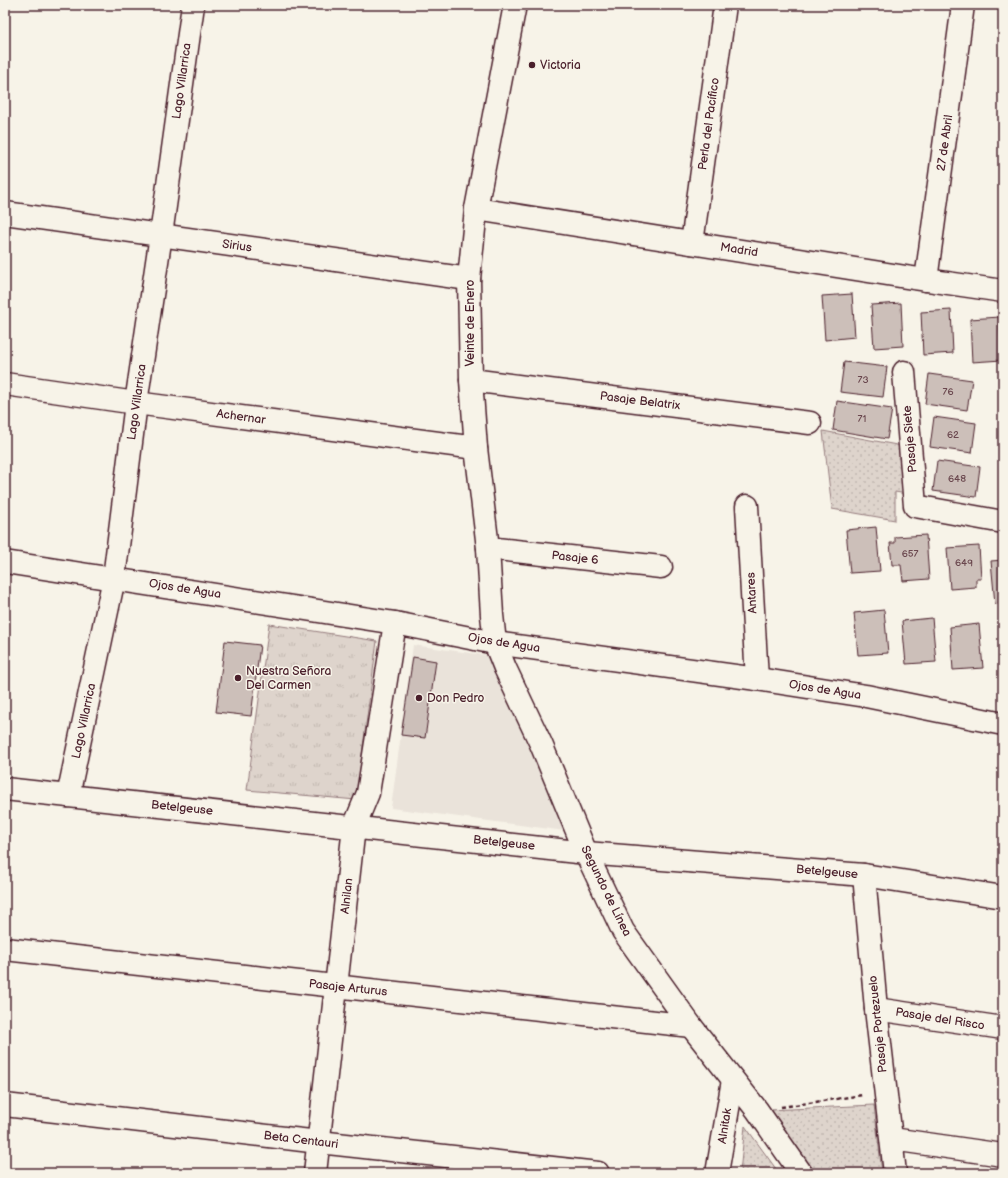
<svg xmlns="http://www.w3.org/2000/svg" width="1008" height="1178" font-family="'Balsamiq Sans',sans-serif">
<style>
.built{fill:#eae3da}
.grass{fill:url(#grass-tufts);stroke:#947a7c}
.park{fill:url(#park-dots);stroke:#947a7c}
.building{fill:#ccbfb9;stroke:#4a1f2b}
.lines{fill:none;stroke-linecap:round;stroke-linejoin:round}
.minor-casing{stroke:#4a1f2b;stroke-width:25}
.tertiary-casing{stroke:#4a1f2b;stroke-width:25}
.secondary-casing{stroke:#4a1f2b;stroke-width:25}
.path{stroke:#4a1f2b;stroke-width:2.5;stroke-dasharray:4 3;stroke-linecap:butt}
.minor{stroke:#f7f3e8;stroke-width:22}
.tertiary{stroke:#f7f3e8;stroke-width:22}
.secondary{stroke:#f7f3e8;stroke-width:22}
.poi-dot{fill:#4a1f2b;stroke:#f7f3e8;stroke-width:1.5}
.labels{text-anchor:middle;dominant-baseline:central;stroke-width:3;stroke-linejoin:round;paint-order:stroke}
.number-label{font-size:10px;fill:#6a474e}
.poi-label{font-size:12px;fill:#4a1f2b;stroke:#f7f3e8;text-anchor:start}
.street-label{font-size:12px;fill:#4a1f2b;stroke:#f7f3e8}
</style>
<defs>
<pattern id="grass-tufts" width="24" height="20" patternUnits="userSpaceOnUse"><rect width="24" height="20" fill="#ded4cc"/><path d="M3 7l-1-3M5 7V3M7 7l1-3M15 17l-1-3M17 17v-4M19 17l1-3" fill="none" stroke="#c0b6af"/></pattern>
<pattern id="park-dots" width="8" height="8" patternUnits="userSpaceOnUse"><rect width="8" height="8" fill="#ded4cc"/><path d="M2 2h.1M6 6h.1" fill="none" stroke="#c0b6af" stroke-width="1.8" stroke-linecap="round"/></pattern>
</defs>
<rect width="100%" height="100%" fill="#f7f3e8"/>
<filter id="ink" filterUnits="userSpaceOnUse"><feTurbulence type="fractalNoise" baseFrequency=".025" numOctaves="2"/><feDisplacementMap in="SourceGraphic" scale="8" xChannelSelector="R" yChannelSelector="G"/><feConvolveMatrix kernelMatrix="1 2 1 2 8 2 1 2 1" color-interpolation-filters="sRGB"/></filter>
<g filter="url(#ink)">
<!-- built -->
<path class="built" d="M413,645L492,656L565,831L391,808Z"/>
<!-- grass -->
<path class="grass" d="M269,624L377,641L356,800L247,790Z"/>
<!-- park -->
<g class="park">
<path d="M823,431L902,446L907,494L895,492V520L832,509Z"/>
<path d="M874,1105L882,1173H811L770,1110Z"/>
<path d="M745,1126L779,1173L740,1172Z"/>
</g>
<!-- building -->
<g class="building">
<path d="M852,294L855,337L825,340L822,296Z"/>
<path d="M901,303L903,346L874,348L871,305Z"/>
<path d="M951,310L953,353L923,355L921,312Z"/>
<path d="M999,317L1002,360L972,362L970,319Z"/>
<path d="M844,362L887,367L883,397L840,392Z"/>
<path d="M929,374L972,380L967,410L925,404Z"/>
<path d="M837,401L892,409L887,439L833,430Z"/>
<path d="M934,417L976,423L972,453L930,447Z"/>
<path d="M937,461L980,467L976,497L933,491Z"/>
<path d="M876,527L880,571L850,573L846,530Z"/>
<path d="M926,535L929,579L903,581L901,565H892L890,543H895V537Z"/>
<path d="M979,546L981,579H976V587L950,589L947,548Z"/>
<path d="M1003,560V603L995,604L991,561Z"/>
<path d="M884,610L888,653L858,655L854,613Z"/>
<path d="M932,618L936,662L906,664L902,621Z"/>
<path d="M979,624L983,668L953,670L950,627Z"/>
<path d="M1001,638H1003V665Z"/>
<path d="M225,641L260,645L251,716L216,712Z"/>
<path d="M413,657L436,661L425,738L401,735Z"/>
</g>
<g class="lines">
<defs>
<g id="minor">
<path d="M476,209L906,277L1003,291"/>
<path d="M5,213L469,279"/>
<path d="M692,243L725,5"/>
<path d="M926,280L963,5"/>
<path d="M904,372L915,506L1003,522"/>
<path d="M471,380L810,423"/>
<path d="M5,384L136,403L476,448"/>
<path d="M747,506L757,679"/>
<path d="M488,548L661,567"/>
<path d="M5,562L395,623"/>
<path d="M5,789L586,853L864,875L1003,897"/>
<path d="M68,796L114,578L136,403L161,235L193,5"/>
<path d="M864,875L876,1009L895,1173"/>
<path d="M5,949L691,1026"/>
<path d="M876,1009L1003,1028"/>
<path d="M5,1105L319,1142L598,1173"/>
<path d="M892,1139L1003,1155"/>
<path d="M717,1173L733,1080"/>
</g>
<path id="tertiary" d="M315,1173L354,827L368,793L395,623L495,643L757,679L866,696L1003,724"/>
<path id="secondary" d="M515,5L476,209L469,279L471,380L476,448L488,548L492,615L495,643L505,668L541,744L586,853L623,931L691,1026L757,1110L801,1173"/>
</defs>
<!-- minor casing -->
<use href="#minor" class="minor-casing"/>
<!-- tertiary casing -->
<use href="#tertiary" class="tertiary-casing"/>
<!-- secondary casing -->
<use href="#secondary" class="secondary-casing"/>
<!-- path -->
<path class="path" d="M781,1107L863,1095"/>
<!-- minor -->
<use href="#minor" class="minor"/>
<!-- tertiary -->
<use href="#tertiary" class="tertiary"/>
<!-- secondary -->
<use href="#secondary" class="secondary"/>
</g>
</g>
<!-- markers -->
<g class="poi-dot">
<circle cx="532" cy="65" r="4"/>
<circle cx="238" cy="678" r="4"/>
<circle cx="419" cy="698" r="4"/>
</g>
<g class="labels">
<!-- number labels -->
<g class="number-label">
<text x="863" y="380">73</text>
<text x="948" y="392">76</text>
<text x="862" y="419">71</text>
<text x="953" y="435">62</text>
<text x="957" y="479">648</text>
<text x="910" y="554">657</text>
<text x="964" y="563">649</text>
</g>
<!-- poi labels -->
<g class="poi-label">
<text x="540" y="65">Victoria</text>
<text x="246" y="671">Nuestra Señora<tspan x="246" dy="14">Del Carmen</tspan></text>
<text x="427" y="698">Don Pedro</text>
</g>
<!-- street labels -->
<g class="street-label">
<text transform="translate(182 81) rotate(-82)">Lago Villarrica</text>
<text transform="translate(709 124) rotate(-82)">Perla del Pacífico</text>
<text transform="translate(945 143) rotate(-82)">27 de Abril</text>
<text transform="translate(237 246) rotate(8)">Sirius</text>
<text transform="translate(739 250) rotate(9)">Madrid</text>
<text transform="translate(470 323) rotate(-90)">Veinte de Enero</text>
<text transform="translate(640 401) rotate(7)">Pasaje Belatrix</text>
<text transform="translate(137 402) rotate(-82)">Lago Villarrica</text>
<text transform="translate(241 417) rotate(8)">Achernar</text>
<text transform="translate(910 439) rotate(-95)">Pasaje Siete</text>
<text transform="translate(575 558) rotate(6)">Pasaje 6</text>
<text transform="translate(185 589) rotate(9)">Ojos de Agua</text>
<text transform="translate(752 593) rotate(-93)">Antares</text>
<text transform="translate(504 643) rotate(9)">Ojos de Agua</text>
<text transform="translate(825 690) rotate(9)">Ojos de Agua</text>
<text transform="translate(84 721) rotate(-78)">Lago Villarrica</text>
<text transform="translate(182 808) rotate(6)">Betelgeuse</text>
<text transform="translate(504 843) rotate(6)">Betelgeuse</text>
<text transform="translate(827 872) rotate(5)">Betelgeuse</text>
<text transform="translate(606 891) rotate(64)">Segundo de Línea</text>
<text transform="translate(347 896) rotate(-84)">Alnilan</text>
<text transform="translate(348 988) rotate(6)">Pasaje Arturus</text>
<text transform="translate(940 1019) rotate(9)">Pasaje del Risco</text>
<text transform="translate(878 1024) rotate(-96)">Pasaje Portezuelo</text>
<text transform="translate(725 1126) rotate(-81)">Alnitak</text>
<text transform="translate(301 1140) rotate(7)">Beta Centauri</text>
</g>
</g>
<!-- margin -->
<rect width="1008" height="1178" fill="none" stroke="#f7f3e8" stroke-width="20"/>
<rect x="10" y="10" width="988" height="1158" fill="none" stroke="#4a1f2b" stroke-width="1.5" filter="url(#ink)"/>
</svg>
